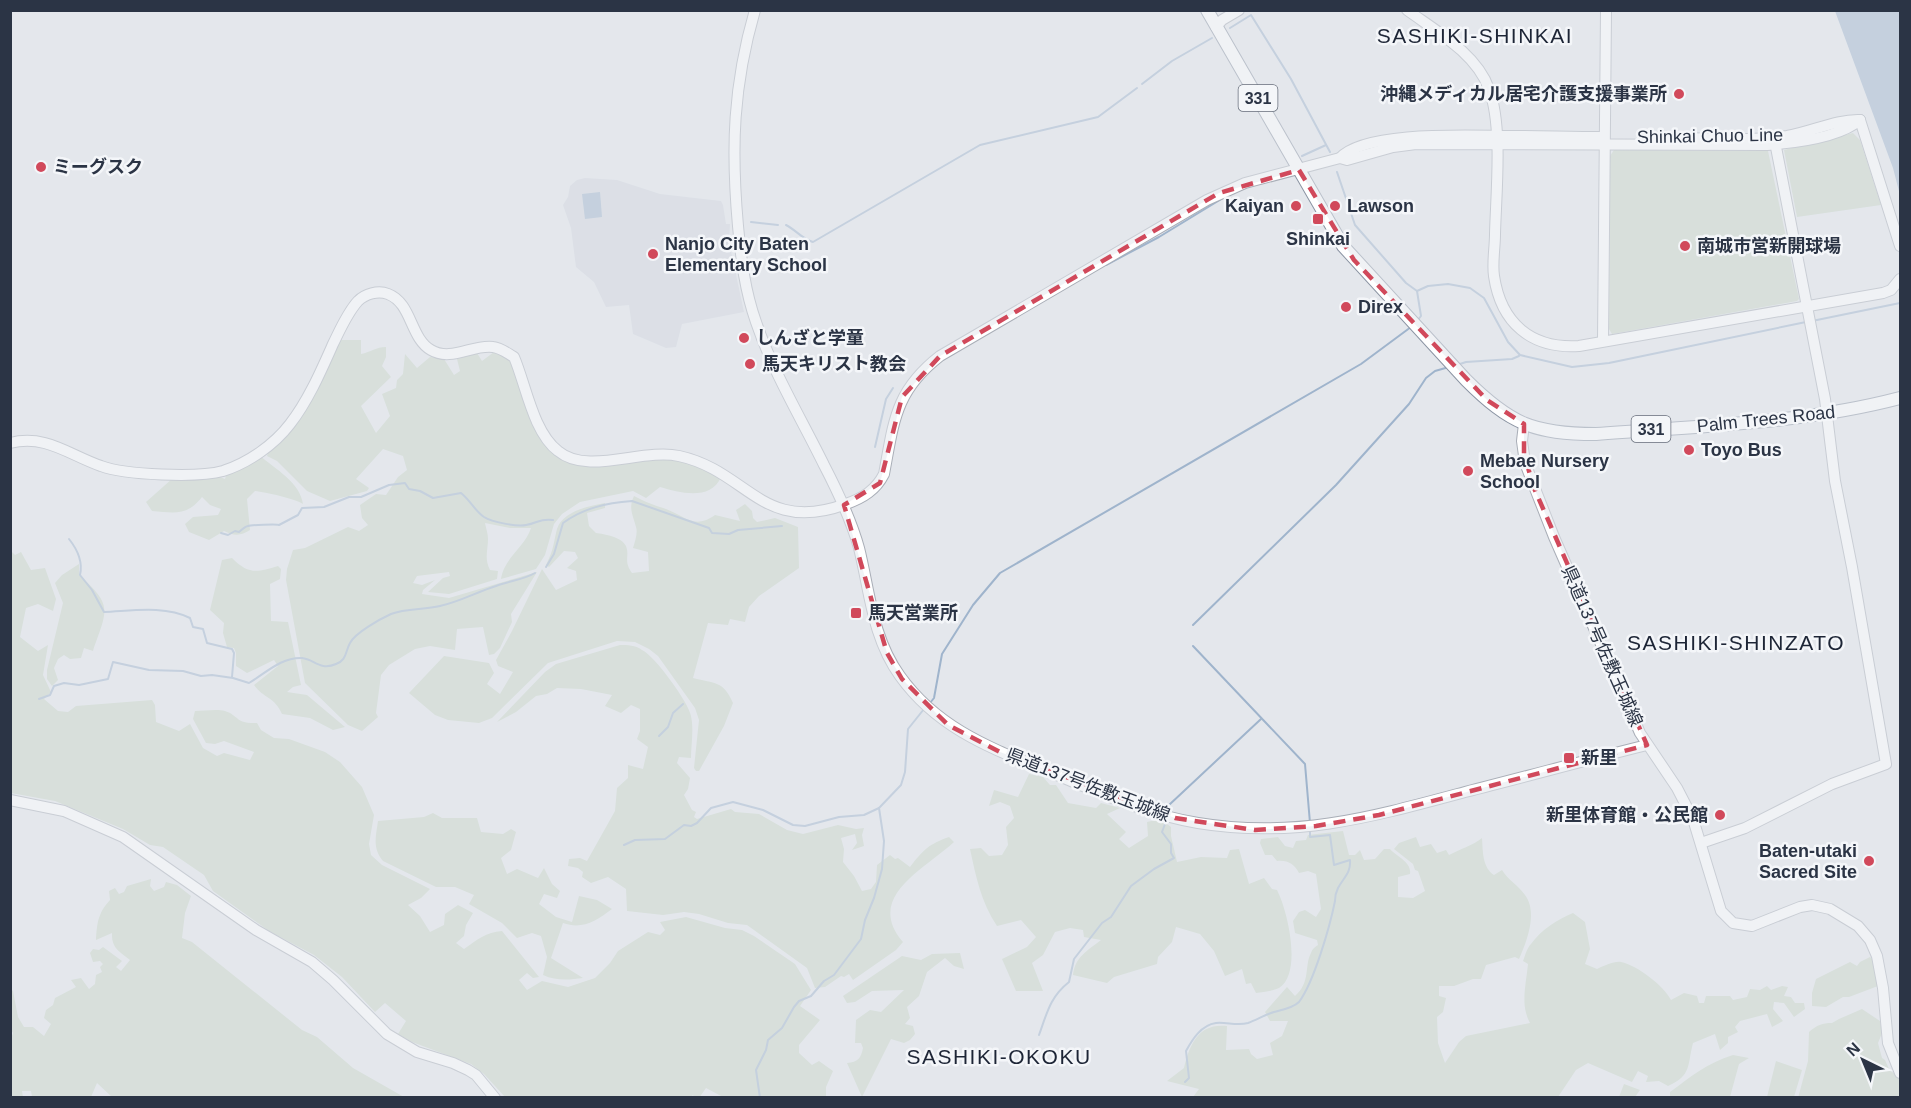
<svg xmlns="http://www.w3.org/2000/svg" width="1911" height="1108" font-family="Helvetica,'Noto Sans JP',sans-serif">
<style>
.built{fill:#d2d6de}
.green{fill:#c9d6c5}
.water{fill:#9fb4cc}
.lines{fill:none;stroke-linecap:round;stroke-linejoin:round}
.stream{stroke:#9fb4cc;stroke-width:2}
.secondary-casing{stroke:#a9aeb7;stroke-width:12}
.highway-casing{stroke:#8b94a3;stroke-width:14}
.secondary{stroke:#fff;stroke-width:10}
.highway{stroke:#fff;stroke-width:12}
.marked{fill:none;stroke:#d1495b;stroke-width:4.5;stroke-dasharray:12 8;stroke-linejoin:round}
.poi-dot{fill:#d1495b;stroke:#f4f6f9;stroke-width:2}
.labels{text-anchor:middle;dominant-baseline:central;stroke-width:5;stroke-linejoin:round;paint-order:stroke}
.shield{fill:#f4f6f9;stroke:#676e7b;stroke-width:1.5}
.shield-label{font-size:16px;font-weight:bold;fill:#2b3445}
.poi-label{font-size:18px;font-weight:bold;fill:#2b3445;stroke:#f4f6f9;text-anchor:start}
.street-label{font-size:18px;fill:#2b3445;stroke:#f4f6f9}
.quarter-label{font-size:21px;letter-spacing:1.5px;fill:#1d2536;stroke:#f4f6f9}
</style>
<rect width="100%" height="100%" fill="#e4e7ec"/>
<!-- built -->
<path class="built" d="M585,178L617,180L660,194L721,201L723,205L726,224H730L729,242L744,312L682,324L676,347L666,348L633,334L629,305L606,307L594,282L576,267L571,228L563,205L568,197L570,186L577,180Z"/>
<!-- green -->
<g class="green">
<path d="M1853,133L1860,140L1881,205L1797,217L1784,150Z"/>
<path d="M1614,150L1768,151L1799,299L1797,301L1612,334L1609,329L1610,156Z"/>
<path d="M340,340H361V354C371,352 376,347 386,347V357L382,366L391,377L361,406L376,433L390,416L382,394L396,388L397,380L403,374L405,354L417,368L430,357L444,359L454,375L460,371L457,359L477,353L482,361L494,352L504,354L516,368L542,438L570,462L678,459L721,477C711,501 680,493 660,487L646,498L633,491L580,502L562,514L554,524L545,555L536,569L501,579C504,558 525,547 531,528H510L485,523C486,528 488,534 488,539C488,551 484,558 490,570L498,571L497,579L449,594L428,592L443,578L450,576L449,572L417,576L413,583L422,585L435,580L423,590L422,594L449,598L537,572L511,614L512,622L500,648L494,654L489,655L483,627L457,629L455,650L430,646L415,649L389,665L381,675L376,713L378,717L362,731L348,725L305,683L286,580L287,569L293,550L305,548L348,527L359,531L368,525L362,518L360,505L376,494L386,495L398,477L407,470L403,456L383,449L356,479L369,488L367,491L330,501L307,491L277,461L267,456L269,449Z"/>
<path d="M259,455C275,469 300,482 303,504C296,499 265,492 255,491L247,499L250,530C241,536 234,536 224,531L209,540L189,532L185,524L193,517L218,515L221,509L210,505L202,497C187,516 175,513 152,511L146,502L173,478L217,476L225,479L227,473Z"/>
<path d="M634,496C645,502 654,505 666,509C685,516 694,530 715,515L740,521L736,510L745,504L752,511L753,518L757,522L775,518L798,527L799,568L759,596L749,607L745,622L730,619L728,625L708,623L693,678C715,684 723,680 733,703L724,726L699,771H696L694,768L699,720L695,708L658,656L649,649L635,642L617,641L548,663L492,718L479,723L448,720L435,715L409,693L444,656L489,663L494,673L487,684L500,694L513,672L498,666L496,660L512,631L542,569L556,590L577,580L576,571L567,568L578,558L575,552L564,551L549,567L546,565C554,549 553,545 557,529C563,511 589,506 605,503V508L587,513L589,526L596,533C604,534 622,537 626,546C630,557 623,560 632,573L649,571L648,552L633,548C635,541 638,533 636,527C633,515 628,508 634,496Z"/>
<path d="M11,551L15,555L21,552L31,570L45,568L56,599L53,611L38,604L26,608L20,637L38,651L48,645L43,675L51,692L44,699L58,711L68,712L76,706L152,700L155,705L156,722L179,731L190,724L203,748L217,756L224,753L250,760L254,752L224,741L215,744L206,743L193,719L195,711C204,711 217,709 225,711C240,716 235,724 257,723L261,730L274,738L289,739L325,752L340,762L362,787L374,815L369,844L371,855L382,865L430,889L421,898L408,905L420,916L430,932L444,925L445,914L458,905L473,913L466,925L464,936L456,943L464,949C477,940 486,932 502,931L539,977L533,978L527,973L519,980L527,990L542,981L568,987L595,978L610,963L618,951L648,932L660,935L665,930L660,922L686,917L725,928L742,930L754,936L795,964L811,990L800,1006L820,1020L799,1045V1053L812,1065L819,1061L833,1071L826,1087V1097H723L706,1088L699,1098L694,1097L693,1095L690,1098L505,1097L484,1074L471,1064L412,1042L398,1034L406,1021L385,1003L375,1012L342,977L314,955L269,931L213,891L204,875L163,847L150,845L123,829L55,801L11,793Z"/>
<path d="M232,558C248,574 256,573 278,566L281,569L280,579L270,584L271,621L288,622L301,685L293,687L287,692L307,695L345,727L333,730L310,718L282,714C275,697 263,698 254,685L278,666L274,660L247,673L236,666V653L234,648L227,647L223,633L224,623L210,610L222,560Z"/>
<path d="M79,564V575C114,606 107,610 93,651L84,648L81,658L70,659L64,655L58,659L54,668L58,680L52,686L47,679V670L63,603L55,583L62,575Z"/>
<path d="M620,645C628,645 635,645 642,650C655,656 689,703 691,716C694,730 691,745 691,758L679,757L677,763L690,778L688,789L684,795L692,810L696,812L694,817L697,819L731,809L735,812L759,814L787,830L803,834L838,825L856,829L864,828L862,835L864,846L852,850L857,843L855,834L841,838L844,849L843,862L854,876L862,891L871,889L876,882L877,865L890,855L895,859L898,858L910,867C923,850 929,844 949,837L954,842C925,869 864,897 903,942L896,950L853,980L849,974L844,977L841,976L825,987L815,988L807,968L747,925L728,923L699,914L684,912L663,915L627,911L626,889L608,877L591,883L582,877L583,872L578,868L568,866L569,859L580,858L587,861L615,811L617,788L628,778V765L643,769L648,747L637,739L640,731V709L631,705L621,713L605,706L612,695L581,689L557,688L547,694L536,696L516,712L497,722L545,672L556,664Z"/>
<path d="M1029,774L1043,777L1050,785H1056L1068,803L1096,808L1101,803L1120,808L1107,814L1126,832L1119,839L1129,848L1148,836L1147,822L1160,819L1171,827V836L1177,862L1201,857L1227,858L1230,850L1239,849L1249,884L1264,878L1272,889L1277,890C1287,909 1303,973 1279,988C1273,991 1263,992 1256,993L1251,983L1246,984L1242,969L1225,976L1214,951L1200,934L1176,927L1172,942L1158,957L1157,964L1114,977L1107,983L1073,975C1075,957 1087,951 1101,940L1084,937L1083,930L1070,928L1055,932L1043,955L1032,963L1043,991H1016L1002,959L1027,947L1036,937L1021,920L997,926C981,902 976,877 970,849L981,848L989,856L1002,855L1008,845L1006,827L1014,818L1010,806L1000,802L989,806L994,790L1018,797Z"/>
<path d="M433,813L442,818H477L481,832L503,834L511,829L516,832L511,850L501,858L507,874L517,869L538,878L544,868L552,884L560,891L557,898L544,894L539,904L556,917L572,922L579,896L597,900L612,909C596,921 582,930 563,923L551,958L583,978C569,980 556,981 543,975L547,957L541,936L532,933L517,938L502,923L469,904L474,895L455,887H436L383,861C372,848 376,836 378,821L424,817Z"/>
<path d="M1343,831L1349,855H1355L1360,850L1364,860L1375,859L1384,849H1390C1397,857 1412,862 1410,874L1398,877V897L1413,898L1425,891L1418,871L1415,870L1413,864L1394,849L1399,843L1416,837L1420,847L1431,844L1437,853L1446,850L1449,855C1460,849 1472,846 1482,838C1483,851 1482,867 1494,875L1502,870C1508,880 1518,885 1525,895C1538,912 1527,941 1519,959L1515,957L1486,965L1481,979H1473L1454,986H1439V996L1446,998L1443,1012L1437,1017L1438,1043L1445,1063L1459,1042L1466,1036L1530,1023C1520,1005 1526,985 1528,964L1523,961C1525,956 1527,948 1531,944C1541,930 1558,919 1573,913L1585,922L1590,949L1585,964L1597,969C1604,966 1614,961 1621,962C1637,965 1664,986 1671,1000L1684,993L1697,996L1699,1003H1704L1706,996H1730L1733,1000L1747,997L1750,989L1760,990L1767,986L1771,990L1782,986L1788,987L1784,996L1791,997L1795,1003H1804L1805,1009L1794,1017L1784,1003L1774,1002L1773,1009L1783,1021L1772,1027L1767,1014L1740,1021L1735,1027L1738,1032L1728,1037V1043L1720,1050L1715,1034L1693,1043C1687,1066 1692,1075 1668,1086L1659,1081L1646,1082L1648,1076L1638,1071L1632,1082L1588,1063L1576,1070L1558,1097H1193L1199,1089L1167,1081L1184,1068C1190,1043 1199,1023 1227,1026L1226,1050L1249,1049L1251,1054L1257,1059L1273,1055L1270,1043L1282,1036L1288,1021H1270L1265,1012L1287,987L1295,996C1311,982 1304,966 1311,953C1312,949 1315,947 1318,945L1317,940L1295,933L1293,921L1299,912L1305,910L1316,917L1321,909L1316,874L1308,871L1299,873C1294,864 1288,860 1277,861L1272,855H1265L1260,843L1261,839L1278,837L1285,846L1293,848L1296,841L1306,840L1308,835Z"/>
<path d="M151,879L150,886L154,891L164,887L166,882L177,885L191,896L185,913L182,938L192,942L302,1030L317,1037L353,1068L404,1097L113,1098L97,1083L91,1097H32L31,1091H22L23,1097H11L10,1041L13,1033L11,1030V989L13,991L18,1017L24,1027H33L44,1036L51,1024L44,1018L46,1010L53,1005L55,998L76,987L71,980L81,978L89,989L95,984L96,975L102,972L100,967L103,964L100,961L93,962L90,953L93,949L99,950L103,947L122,961L116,967L121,971L130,960C120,952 111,948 112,933L96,940C97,923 98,913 110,900L109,891L115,888L119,894L124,892L127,886Z"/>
<path d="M960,953L964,969L954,966L945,958L927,972L919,996L907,1007L910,1018L905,1024L913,1026L915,1034L910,1040L904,1043L891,1039L862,1097L847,1063C858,1062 861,1058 863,1048L861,1043H855L856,1020L870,1010L881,1012L904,990L872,991L855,1002L847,1003L843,996L902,956L921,960L932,954Z"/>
<path d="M1870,957L1872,959L1878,986L1849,997H1843L1826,1007L1812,1006V993L1816,979L1850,962L1857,966L1860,962Z"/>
<path d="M1862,1009L1880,1021L1882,1033L1878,1043L1882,1058L1885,1060L1890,1071C1903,1077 1900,1085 1900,1097L1858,1098L1854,1096L1853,1098H1798L1808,1061L1809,1032C1817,1025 1822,1023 1832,1023L1839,1019Z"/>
<path d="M1733,1055L1749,1058L1739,1064L1730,1097H1670V1092C1692,1076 1707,1063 1733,1055Z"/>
<path d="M1776,1061L1802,1070L1794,1097H1767Z"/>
<path d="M1624,1084L1640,1090L1635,1097H1619Z"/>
</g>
<!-- water -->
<g class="water">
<path d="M1835,11H1900V195L1893,168Z"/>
<path d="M600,192L602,217L585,219L582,194Z"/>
</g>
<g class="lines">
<!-- stream -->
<g class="stream">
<path d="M1230,28L1251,15L1291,79L1330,152"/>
<path d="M1142,84L1172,61L1212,38"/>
<path d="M1302,156L1326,145"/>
<path d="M1337,172L1355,225L1406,283L1417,291L1428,286L1448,284L1470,288L1484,298L1508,342L1520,355L1572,367L1609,363L1806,322"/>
<path d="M751,222L778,225"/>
<path d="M786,225C796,230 802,239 813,242L980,145L1098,117L1137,88"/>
<path d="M1106,265L1159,237L1223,198"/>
<path d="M1417,321L1421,316L1417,291"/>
<path d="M1812,321L1900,303"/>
<path d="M1457,365L1466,362L1512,359L1519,356"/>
<path d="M875,447L886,399L893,388"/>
<path d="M221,533L228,535L235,531L239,532C240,531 246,526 248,526C250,525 277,524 279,525L298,515L302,508L324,507L349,497H361L389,485L405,483L409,489L420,491L433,498L461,493C470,500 475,511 484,517C492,522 517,527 526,525C538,523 540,518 553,520"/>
<path d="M69,539C77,549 83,562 80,575L92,590L104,612C131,611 164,605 190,618L193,627L203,629L207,643L232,649L234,653L232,677"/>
<path d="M546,567L554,554L563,523C584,508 606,503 632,501L709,528L712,533L729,534L738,530L782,526"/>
<path d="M1193,625L1336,485L1409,404L1426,378L1435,371L1449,367"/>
<path d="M1193,646L1305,764L1310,823"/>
<path d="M39,699L50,695L54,686L64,683L79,685L108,679L113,662L149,670L183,671L201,676L212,675L233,678L249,683C266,673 281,657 302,658C314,659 320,671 336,664C347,660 345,652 350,643C355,633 380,619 391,614C406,608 424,610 440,606C459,602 477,592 496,586C509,581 523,580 535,573"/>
<path d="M930,703L934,698L942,654L973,605L1000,573L1361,364L1411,327"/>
<path d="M659,736L668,727L673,713L683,704"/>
<path d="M1169,805L1261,719"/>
<path d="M624,845L635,840L665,839L684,825L691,826L697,823L711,808L733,802L763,810L793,825L805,826L839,817L864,815L879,808"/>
<path d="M1039,1035C1047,1013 1050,997 1069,982L1074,959L1102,923L1111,917L1131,886L1154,869L1174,858L1171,853V844L1162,832L1165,824"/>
<path d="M1185,1082L1189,1078L1186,1051C1192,1040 1201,1025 1216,1023C1227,1022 1237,1026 1248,1023C1257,1020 1264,1015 1274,1012C1282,1010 1293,1008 1299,1002C1314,982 1330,926 1335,901C1335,897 1336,892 1338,888C1344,877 1351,873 1350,860L1334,865L1330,835L1310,837V829"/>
<path d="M760,1098L756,1070L766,1050L768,1040L782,1028L794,1007L799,1001L811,996L824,981L834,975L861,939L865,920L874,898L882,869L884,841L879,808L901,785L905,772L908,729L924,709"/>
</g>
<defs>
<g id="secondary">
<path d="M755,10C733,86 731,148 738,226C741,259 745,291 756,322C773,372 801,418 824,465C838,492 851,519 859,548C870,592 872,637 900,676C938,729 991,748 1049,772C1096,791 1147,815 1198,823C1295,839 1372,817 1465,792C1525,777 1586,760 1647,745"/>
<path d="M1407,10C1436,31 1477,54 1489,89C1503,126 1496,193 1495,234C1495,248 1492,263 1494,276C1501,323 1531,349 1579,346L1883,293L1891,290L1900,279"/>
<path d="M1216,27L1222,20L1239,10"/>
<path d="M1860,120L1900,246"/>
<path d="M1656,137C1700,138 1744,142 1787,136C1811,132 1837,119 1860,120"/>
<path d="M1340,158C1365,130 1473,136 1510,136C1541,136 1571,137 1602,137"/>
<path d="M1603,341L1606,10"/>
<path d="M1524,424L1522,441L1525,463L1554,537L1640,733L1677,788L1693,819L1721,911L1733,923L1752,926L1800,907L1812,905L1830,909L1858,926L1870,940L1877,956L1883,988L1888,1043L1900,1073"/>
<path d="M10,443C46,434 69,455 101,466C125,475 198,478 223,471C248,463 274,445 290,424C308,401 321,371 333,344C340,330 347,313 358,301C365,294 378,290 388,294C412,303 410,338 431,350C451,362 473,344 493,347C501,348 507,353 514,357C526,385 533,432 558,451C588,476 642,448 679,456C748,471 762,535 846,504C863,498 876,490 884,474C894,421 895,391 940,356L1207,200L1245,183L1340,158L1347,160L1393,147L1416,144L1767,145C1794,143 1839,138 1860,120"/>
<path d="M10,800L64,811L123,837L256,930L312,962L333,980L387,1034L417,1052L453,1063L468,1070L476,1075L495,1098"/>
<path d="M1701,843L1745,828L1832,784L1886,764L1852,567L1835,481L1825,399L1774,137"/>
</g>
<path id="highway" d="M1207,10L1343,246L1466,380C1510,424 1534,434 1596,434C1697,426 1801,424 1900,398"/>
</defs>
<!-- secondary casing -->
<use href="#secondary" class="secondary-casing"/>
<!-- highway casing -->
<use href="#highway" class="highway-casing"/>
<!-- secondary -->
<use href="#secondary" class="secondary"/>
<!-- highway -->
<use href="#highway" class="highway"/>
</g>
<!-- marked area -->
<path d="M0 0H1911V1108H0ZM1299,170L1354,260L1487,400L1524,424V454L1534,488L1647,745L1379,815L1316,826L1255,830L1175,818L1000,752L948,725L902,679L887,653L844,505L880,483L902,397L940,356L1219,193Z" fill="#e4e7ec" fill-opacity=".55" fill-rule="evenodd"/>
<path class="marked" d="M1299,170L1354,260L1487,400L1524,424V454L1534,488L1647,745L1379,815L1316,826L1255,830L1175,818L1000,752L948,725L902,679L887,653L844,505L880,483L902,397L940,356L1219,193Z"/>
<!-- markers -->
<g class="poi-dot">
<circle cx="1679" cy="94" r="6"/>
<circle cx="41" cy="167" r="6"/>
<circle cx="1296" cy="206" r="6"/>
<circle cx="1335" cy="206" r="6"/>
<rect x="1312" y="213" width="12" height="12" rx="3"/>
<circle cx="1685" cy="246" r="6"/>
<circle cx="653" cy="254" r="6"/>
<circle cx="1346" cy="307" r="6"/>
<circle cx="744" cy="338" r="6"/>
<circle cx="750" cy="364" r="6"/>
<circle cx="1689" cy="450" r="6"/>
<circle cx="1468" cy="471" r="6"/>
<rect x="850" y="607" width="12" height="12" rx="3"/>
<rect x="1563" y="752" width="12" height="12" rx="3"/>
<circle cx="1720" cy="815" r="6"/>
<circle cx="1869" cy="861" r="6"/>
</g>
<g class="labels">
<!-- shield labels -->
<g class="shield">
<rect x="1238.5" y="85" width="39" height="26" rx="4.5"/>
<rect x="1631.5" y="416" width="39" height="26" rx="4.5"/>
</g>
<g class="shield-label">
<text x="1258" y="98">331</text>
<text x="1651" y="429">331</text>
</g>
<!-- poi labels -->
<g class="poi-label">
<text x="1667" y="94" text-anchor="end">沖縄メディカル居宅介護支援事業所</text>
<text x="53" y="167">ミーグスク</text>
<text x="1284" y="206" text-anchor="end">Kaiyan</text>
<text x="1347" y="206">Lawson</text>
<text x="1318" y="239" text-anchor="middle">Shinkai</text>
<text x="665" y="244">Nanjo City Baten<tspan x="665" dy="21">Elementary School</tspan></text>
<text x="1697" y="246">南城市営新開球場</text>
<text x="1358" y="307">Direx</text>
<text x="756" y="338">しんざと学童</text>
<text x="762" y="364">馬天キリスト教会</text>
<text x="1701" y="450">Toyo Bus</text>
<text x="1480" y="461">Mebae Nursery<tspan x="1480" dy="21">School</tspan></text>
<text x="868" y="613">馬天営業所</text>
<text x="1581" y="758">新里</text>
<text x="1708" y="815" text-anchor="end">新里体育館・公民館</text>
<text x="1857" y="851" text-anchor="end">Baten-utaki<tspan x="1857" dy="21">Sacred Site</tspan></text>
</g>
<!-- street labels -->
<g class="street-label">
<text transform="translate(1710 136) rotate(-1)">Shinkai Chuo Line</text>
<text transform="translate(1766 419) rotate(-6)">Palm Trees Road</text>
<text transform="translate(1602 646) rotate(66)">県道137号佐敷玉城線</text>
<text transform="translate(1088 785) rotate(21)">県道137号佐敷玉城線</text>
</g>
<!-- quarter labels -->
<g class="quarter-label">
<text x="1475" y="35">SASHIKI-SHINKAI</text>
<text x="1736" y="642">SASHIKI-SHINZATO</text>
<text x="999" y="1056">SASHIKI-OKOKU</text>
</g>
</g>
<!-- border -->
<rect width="1911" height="1108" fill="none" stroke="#2b3445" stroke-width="24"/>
<!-- north arrow -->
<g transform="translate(1863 1060) rotate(317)" stroke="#f4f6f9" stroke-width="4.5" paint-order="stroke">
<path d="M0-4.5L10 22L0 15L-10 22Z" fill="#2b3445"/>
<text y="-9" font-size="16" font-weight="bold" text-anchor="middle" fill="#2b3445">N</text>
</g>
</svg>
